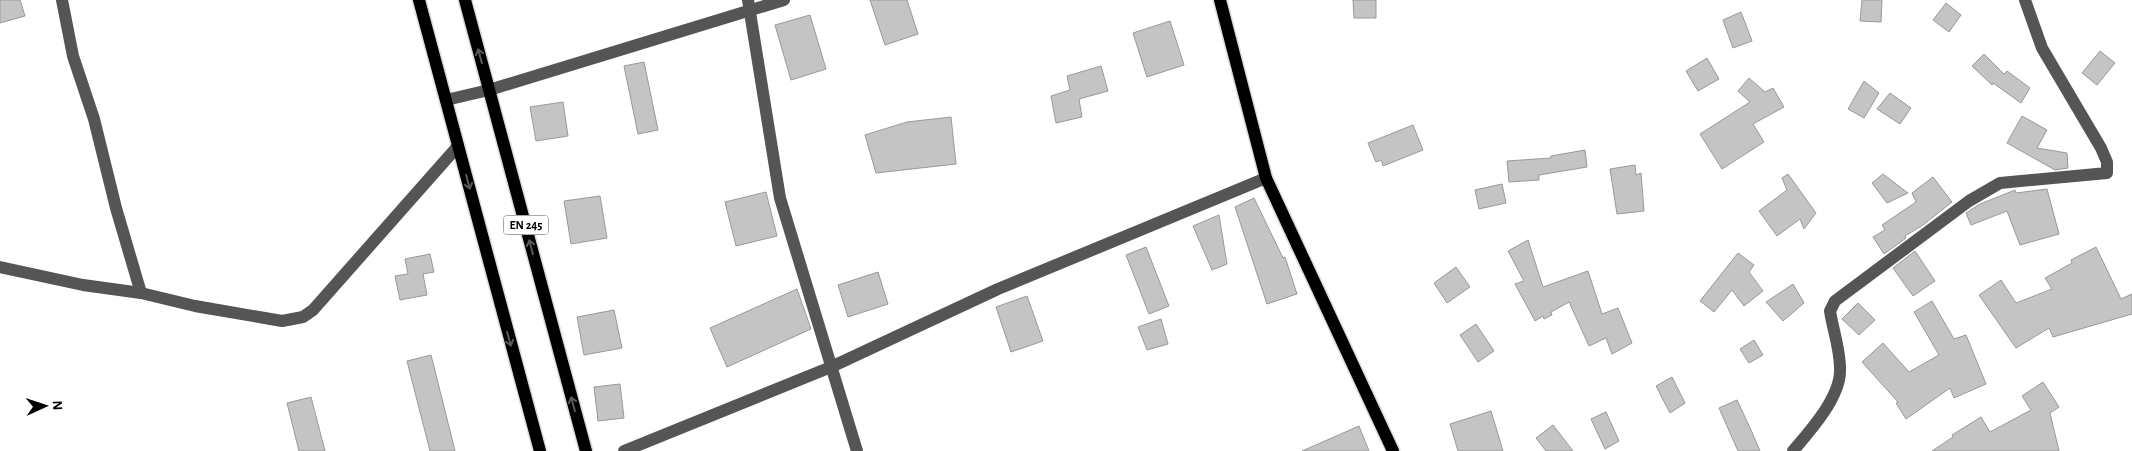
<svg xmlns="http://www.w3.org/2000/svg" width="2132" height="451" font-family="'Alegreya Sans',sans-serif">
<style>
.building{fill:#c4c4c4;stroke:#999}
.lines{fill:none;stroke-linecap:round;stroke-linejoin:round}
.major-casing{stroke:#dbdbdb;stroke-width:15}
.minor{stroke:#555;stroke-width:12}
.major{stroke:#000;stroke-width:12}
.oneway{stroke:#595959}
.labels{text-anchor:middle;dominant-baseline:central;stroke-width:4;stroke-linejoin:round;paint-order:stroke}
.shield{fill:#fff;stroke:#4c4c4c;stroke-width:1}
.shield-label{font-size:12px;font-weight:bold;fill:#000}
</style>
<rect width="100%" height="100%" fill="#fff"/>
<!-- building -->
<g class="building">
<path d="M0,0H20L25,16L0,23Z"/>
<path d="M870,0H907L918,34L885,45Z"/>
<path d="M1353,0H1376V18H1354Z"/>
<path d="M1862,0H1882L1881,22L1860,21Z"/>
<path d="M1946,3L1961,15L1949,32L1933,20Z"/>
<path d="M1741,12L1752,41L1733,48L1723,20Z"/>
<path d="M810,15L826,69L791,80L775,25Z"/>
<path d="M1170,21L1184,65L1147,77L1133,33Z"/>
<path d="M2100,51L2115,63L2097,85L2082,73Z"/>
<path d="M1984,54L2004,74L2007,71L2030,88L2021,103L1993,83L1992,85L1972,66Z"/>
<path d="M1707,58L1719,79L1698,91L1686,71Z"/>
<path d="M644,62L658,130L638,134L624,66Z"/>
<path d="M1101,66L1108,91L1079,99L1082,117L1056,123L1051,96L1070,90L1067,76Z"/>
<path d="M1749,78L1765,92L1773,88L1784,107L1753,124L1764,142L1722,169L1700,134L1750,102L1738,91Z"/>
<path d="M1864,81L1879,93L1864,118L1848,109Z"/>
<path d="M1890,93L1911,108L1900,124L1877,109Z"/>
<path d="M563,102L568,136L536,141L530,107Z"/>
<path d="M2022,116L2047,130L2037,148L2067,153L2068,168L2055,170L2007,143Z"/>
<path d="M951,117L956,164L876,173L865,135L907,122Z"/>
<path d="M1413,125L1423,150L1383,166L1381,160L1376,162L1368,143Z"/>
<path d="M1585,150L1587,167L1539,175V180L1509,182L1507,161L1551,158V156Z"/>
<path d="M1635,165L1636,175L1641,173L1644,211L1617,214L1610,169Z"/>
<path d="M1788,174L1816,213L1804,229L1800,219L1777,236L1759,211L1787,190L1782,178Z"/>
<path d="M1883,174L1908,193L1887,203L1872,183Z"/>
<path d="M1933,177L1952,202L1923,225L1905,236L1906,238L1884,254L1873,237L1885,230L1882,225L1916,202L1912,193Z"/>
<path d="M1502,184L1506,203L1479,209L1475,190Z"/>
<path d="M2047,189L2059,234L2020,245L2007,211L1971,225L1966,213L1980,204L2015,190L2016,193Z"/>
<path d="M766,192L777,236L736,246L725,202Z"/>
<path d="M600,196L607,238L571,244L564,201Z"/>
<path d="M1254,198L1283,258L1285,257L1297,294L1267,304L1235,207Z"/>
<path d="M1219,215L1227,264L1212,270L1193,226Z"/>
<path d="M1528,240L1543,287L1588,271L1602,314L1618,308L1632,343L1612,354L1606,338L1589,346L1569,302L1551,312L1552,315L1544,319L1543,316L1535,321L1515,284L1524,281L1508,251Z"/>
<path d="M1146,247L1169,306L1149,314L1126,255Z"/>
<path d="M2096,247L2121,299L2132,294V314L2053,337L2049,328L2016,348L1979,295L2001,280L2016,303L2052,289L2045,278L2072,263L2071,260Z"/>
<path d="M1915,251L1935,281L1913,296L1893,268Z"/>
<path d="M1738,253L1754,265L1749,272L1763,291L1744,306L1732,290L1714,312L1700,301Z"/>
<path d="M430,254L434,272L423,274L427,295L400,300L395,276L408,274L405,259Z"/>
<path d="M1456,267L1470,287L1447,303L1434,283Z"/>
<path d="M878,272L888,304L848,317L838,285Z"/>
<path d="M1793,284L1804,303L1783,321L1766,302Z"/>
<path d="M797,289L811,329L727,367L710,328Z"/>
<path d="M1027,296L1043,341L1011,352L996,307Z"/>
<path d="M1932,301L1954,339L1966,335L1986,384L1954,398L1950,388L1906,419L1896,403L1898,402L1862,362L1883,343L1909,372L1939,355L1914,312Z"/>
<path d="M1858,303L1875,320L1859,335L1842,319Z"/>
<path d="M614,310L622,348L584,355L577,317Z"/>
<path d="M1161,319L1168,344L1147,350L1138,327Z"/>
<path d="M1476,324L1494,351L1478,362L1460,335Z"/>
<path d="M1754,340L1763,355L1749,363L1740,349Z"/>
<path d="M431,355L455,451H430L407,361Z"/>
<path d="M1672,377L1685,403L1670,413L1656,386Z"/>
<path d="M2043,382L2059,407L2050,413L2059,451H1932L1953,437L1952,435L1981,417L1990,432L2031,410L2022,396Z"/>
<path d="M620,384L624,418L598,421L594,387Z"/>
<path d="M311,397L325,451H299L287,403Z"/>
<path d="M1737,400L1751,430L1760,451H1738L1719,408Z"/>
<path d="M1491,411L1503,451H1458L1450,424Z"/>
<path d="M1606,412L1619,441L1605,449L1591,419Z"/>
<path d="M1553,425L1573,451H1546L1536,438Z"/>
<path d="M1359,426L1369,451H1302Z"/>
</g>
<g class="lines">
<defs>
<g id="major">
<path d="M419,0L540,451"/>
<path d="M465,0L586,451"/>
<path d="M1220,0L1266,178L1393,451"/>
</g>
</defs>
<!-- major casing -->
<use href="#major" class="major-casing"/>
<!-- minor -->
<g class="minor">
<path d="M62,0L73,56L94,119L116,208L141,293"/>
<path d="M748,0L780,198L857,451"/>
<path d="M446,100L489,90L784,0"/>
<path d="M0,267L83,285L141,293L195,306L282,321L303,317L313,310L458,146"/>
<path d="M624,451L831,367L998,289L1266,178"/>
<path d="M1793,451C1810,431 1839,399 1840,372C1841,351 1833,331 1830,311L1835,301L1969,201L2000,183L2107,173V162L2101,148L2042,48L2025,0"/>
</g>
<!-- major -->
<use href="#major" class="major"/>
</g>
<!-- one-way arrows -->
<defs><path id="oneway-shaft" d="M-6 0H5M1.5-3L5.5 0L1.5 3" fill="none" stroke-width="1.6" stroke-linecap="round" stroke-linejoin="round" transform="scale(1.25)"/></defs>
<g class="oneway">
<use href="#oneway-shaft" transform="translate(480 56) rotate(-105)"/>
<use href="#oneway-shaft" transform="translate(468 182) rotate(75)"/>
<use href="#oneway-shaft" transform="translate(531 247) rotate(-105)"/>
<use href="#oneway-shaft" transform="translate(509 339) rotate(75)"/>
<use href="#oneway-shaft" transform="translate(573 404) rotate(-105)"/>
</g>
<g class="labels">
<!-- shield labels -->
<rect class="shield" x="503.5" y="215.5" width="45" height="19" rx="4"/>
<g class="shield-label">
<text x="526" y="225">EN 245</text>
</g>
</g>
<!-- north arrow -->
<g transform="translate(45 406) rotate(87)" stroke="#ffffff" stroke-width="4" paint-order="stroke">
<path d="M0-4L9 19L0 12L-9 19Z" fill="#000000"/>
<text y="-8" font-size="14" font-weight="bold" text-anchor="middle" fill="#000000">N</text>
</g>
</svg>
